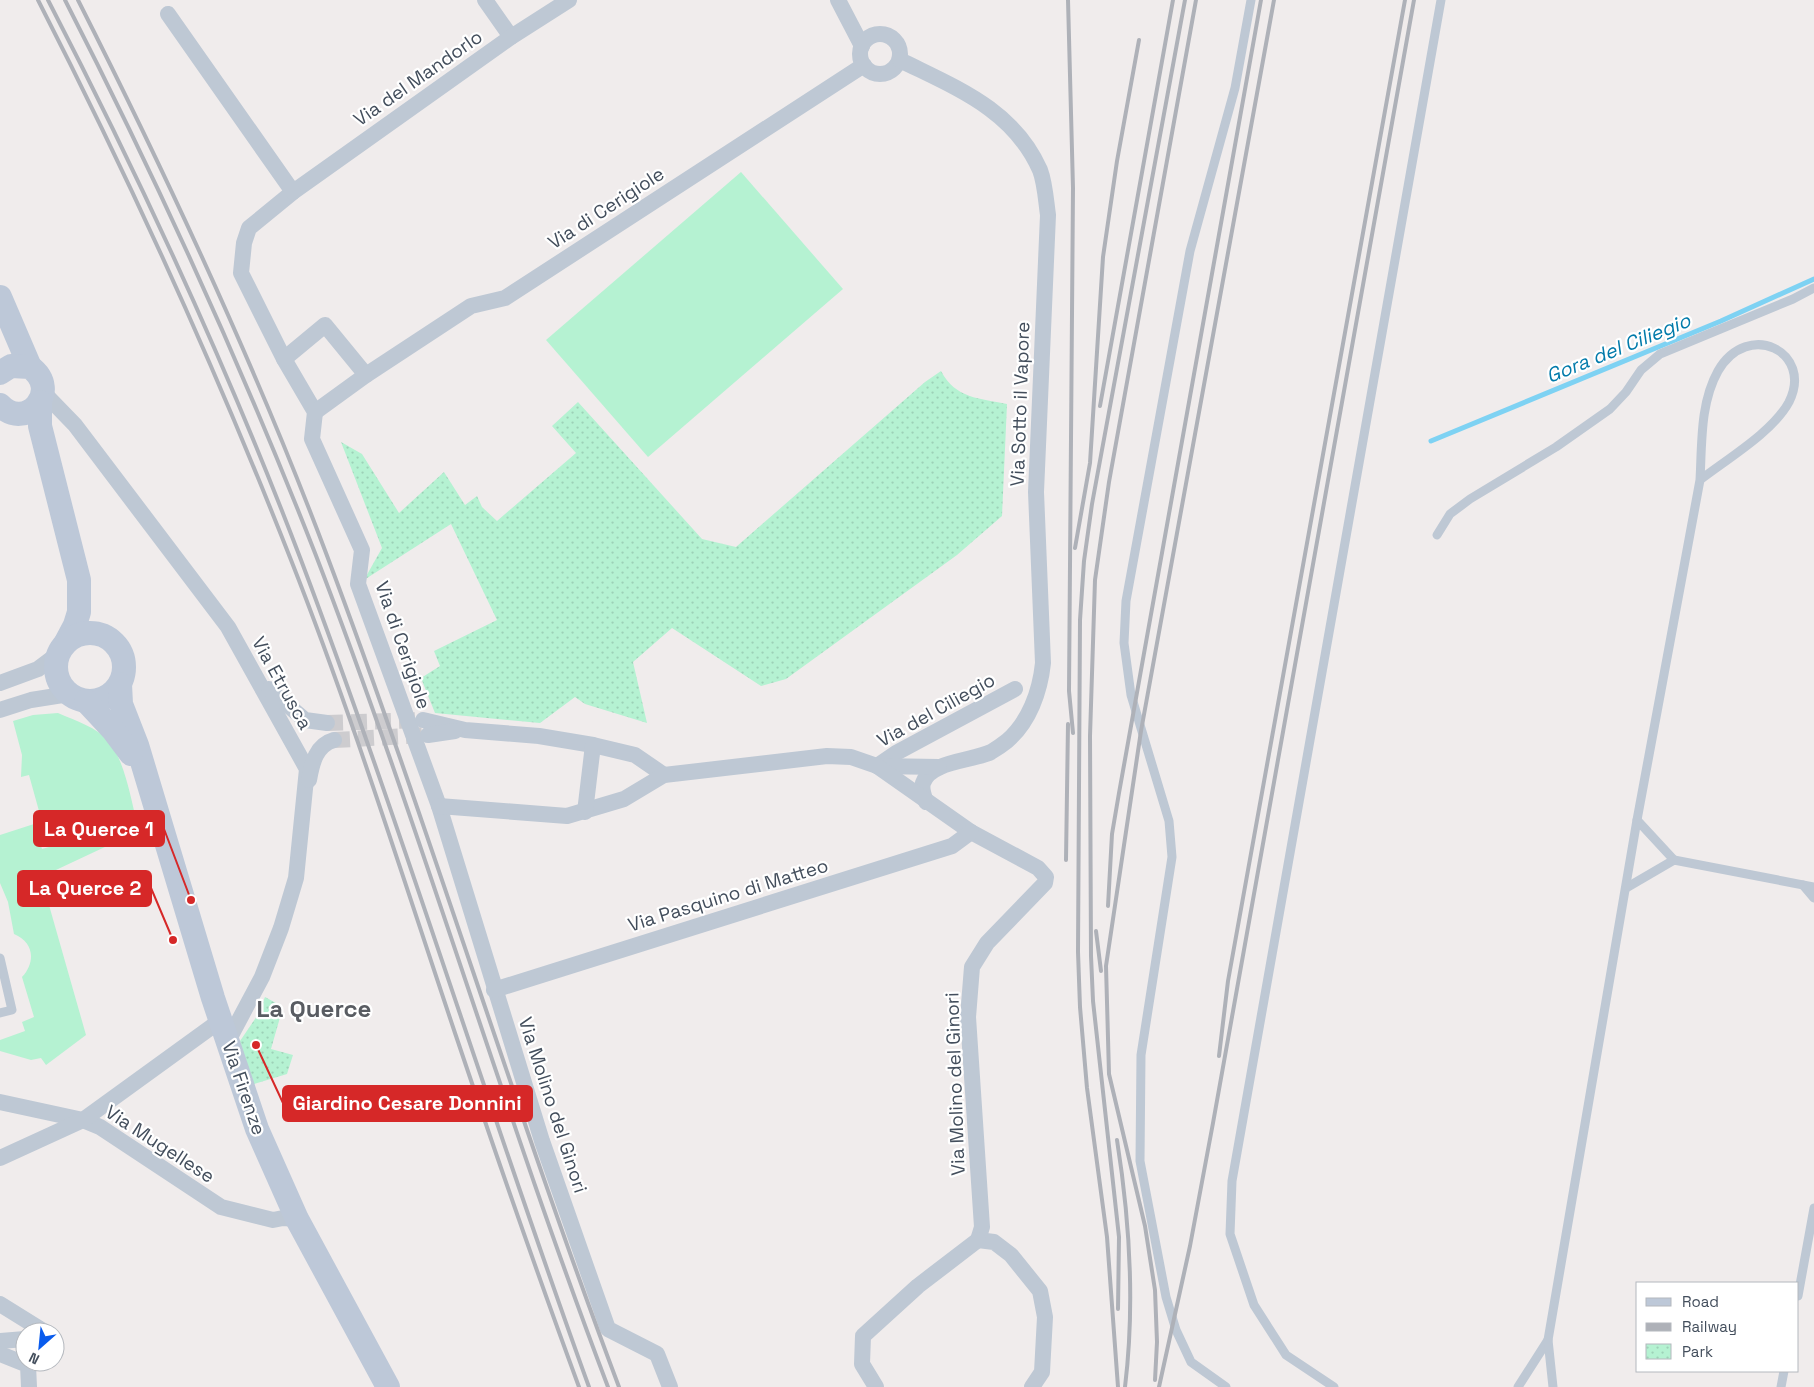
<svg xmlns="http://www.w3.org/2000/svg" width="1814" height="1387" font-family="'Space Grotesk',sans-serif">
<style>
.grass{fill:#b5f2d2}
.park{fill:url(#park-dots)}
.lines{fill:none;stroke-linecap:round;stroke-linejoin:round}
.stream{stroke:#7ed2f3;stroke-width:5}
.minor-tunnel{stroke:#cdcccf;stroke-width:16;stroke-dasharray:16 8;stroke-linecap:butt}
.service{stroke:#bec8d4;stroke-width:9}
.minor{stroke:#bec8d4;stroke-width:16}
.secondary{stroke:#bdc8d8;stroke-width:24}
.rail{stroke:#aeb1b8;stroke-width:4}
.labels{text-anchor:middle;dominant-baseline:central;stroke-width:4.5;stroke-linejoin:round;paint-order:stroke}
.street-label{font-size:19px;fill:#434e5c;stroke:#fff}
.water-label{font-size:20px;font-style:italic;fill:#017aaa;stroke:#fff}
.district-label{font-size:24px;font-weight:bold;fill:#595c62;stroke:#fff}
.leader{fill:none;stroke:#d62828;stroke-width:2}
.callout-dot{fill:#d62828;stroke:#fff;stroke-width:2}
.callout{fill:#d62828;stroke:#d62828;stroke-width:2}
.callout-label{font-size:20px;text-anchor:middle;font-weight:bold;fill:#fff}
</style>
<defs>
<pattern id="park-dots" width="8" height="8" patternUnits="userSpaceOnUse" patternTransform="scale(1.25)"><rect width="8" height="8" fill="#b5f2d2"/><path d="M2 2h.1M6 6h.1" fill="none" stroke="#9dd1b7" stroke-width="1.8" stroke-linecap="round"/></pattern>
</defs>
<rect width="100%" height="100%" fill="#f0ecec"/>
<!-- grass -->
<g class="grass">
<path d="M741,172L843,289L648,457L546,340Z"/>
<path d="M58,713C76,721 97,727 109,742C126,762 132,806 139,831L41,877L86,1035L46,1065L41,1058L31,1060L0,1051V1040L25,1031L22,1022L34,1017L22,977C36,962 34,942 14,934L8,902L0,883V835L34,824L42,849L49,847L29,775L21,777L22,755L13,721L33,715Z"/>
</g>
<!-- park -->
<g class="park">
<path d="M941,371C956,399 979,398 1007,404L1002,516L957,555L786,679L761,686L672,628L633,662L647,723L585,704L575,697L540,723L435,713L421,678L440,666L434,651L497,620L451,524L364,580L382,548L341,442L362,454L399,513L444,472L465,505L477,496L482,507L497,521L576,453L552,426L578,402L702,539L736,547L925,382Z"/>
<path d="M265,997L283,1007L271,1049L293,1055L287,1074L251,1085L242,1062L240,1041L257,1016Z"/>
</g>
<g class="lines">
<!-- stream -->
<path class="stream" d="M1431,441L1721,321L1814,279"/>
<!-- minor-tunnel -->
<g class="minor-tunnel">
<path d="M327,723L420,720"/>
<path d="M334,740L427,735"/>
</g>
<!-- service -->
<g class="service">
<path d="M1437,535L1450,514L1470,499L1556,447L1610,409L1626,392L1641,370L1660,354L1793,299L1814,288"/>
<path d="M1637,820L1674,860"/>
<path d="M1803,885L1814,898"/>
<path d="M1626,888L1674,860L1814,887"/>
<path d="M0,958L12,1010L0,1013"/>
<path d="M1798,1296L1814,1208"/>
<path d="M1226,1387L1191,1362L1176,1330L1166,1297L1140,1161L1141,1055L1172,857L1169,821L1131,695L1124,643L1126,601L1190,251L1235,88L1251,0"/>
<path d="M1334,1387L1286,1355L1254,1305L1230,1234L1232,1181L1441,0"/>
<path d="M1518,1387L1548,1340"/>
<path d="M1553,1387L1548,1340L1637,820L1700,480C1702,444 1700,403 1718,371C1748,319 1814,352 1789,402C1773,432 1727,459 1700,480"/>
<path d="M1781,1387L1784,1371"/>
</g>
<!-- minor -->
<g class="minor">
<path d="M485,0L511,37"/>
<path d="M569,0L511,37L293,192L249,228L244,243L241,273L284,359L315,412L312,439L362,550L358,584L439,806L542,1141L608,1329L657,1354L670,1387"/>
<path d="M838,0L862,46"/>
<path d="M168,14L293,192"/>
<circle cx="880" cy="54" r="20"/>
<path d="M900,60C956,88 1013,109 1040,170C1045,183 1046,201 1048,215L1036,492L1043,663C1040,692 1029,722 1007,741C1002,745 996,749 991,752C973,761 930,761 923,783C921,789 924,796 926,802"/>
<path d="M284,359L325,325L366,375"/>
<path d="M43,392L75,425L228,627L307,769L296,878L281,928L262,977L228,1041"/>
<path d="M315,412L366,375L471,306L505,298L864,65"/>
<path d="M0,683L38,669L58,654"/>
<path d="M269,689L305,720L327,723"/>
<path d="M0,710L31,700L69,694"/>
<path d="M423,720L465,730L539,736L593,745L635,755L664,775"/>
<path d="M428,735L455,731"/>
<path d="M877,766L896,753L1015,689"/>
<path d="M877,766L939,767"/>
<path d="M309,780C312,763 316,745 334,740"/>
<path d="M439,806L567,816L624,799L664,775L827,756L851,757L877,766L971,832L1038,868L1046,877L1045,883L987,943L972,967L968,1017L982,1227L978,1240L994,1242L1011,1255L1040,1291L1045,1317L1042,1372L1032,1387"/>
<path d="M585,812L593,745"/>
<path d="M494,990L952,846L971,832"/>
<path d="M0,1102L83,1120L100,1127L221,1207L273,1220L283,1218L297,1219"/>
<path d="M0,1158L83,1120L221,1020"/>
<path d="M0,1304L45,1332"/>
<path d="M0,1341L25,1339"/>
<path d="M0,1354L28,1365L29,1387"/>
<path d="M876,1387L862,1364L863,1336L918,1286L978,1240"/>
</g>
<!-- secondary -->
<g class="secondary">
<path d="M0,297L30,367"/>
<path d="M0,373L11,366L30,367C63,391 25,432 0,405"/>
<path d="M40,402V426L79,580V612L75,625L66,642"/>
<circle cx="90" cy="667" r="34"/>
<path d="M120,684L121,704L137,745L213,998L257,1129L297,1219L388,1387"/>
<path d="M86,701L113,730L131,754"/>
</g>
<!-- rail -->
<g class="rail">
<path d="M38,0C131,182 216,369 291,560C352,715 402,875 455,1033C495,1152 536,1270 579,1387"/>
<path d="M48,0C142,182 228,368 301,560C404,833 489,1112 589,1387"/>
<path d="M65,0C157,180 241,364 315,553C421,828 503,1111 608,1387"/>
<path d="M78,0C169,180 255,364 326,553C430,829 515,1111 619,1387"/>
<path d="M1068,0L1073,188L1069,691L1073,733"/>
<path d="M1100,406L1173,0"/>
<path d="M1075,548L1090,463L1103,257L1117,161L1139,40"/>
<path d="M1066,860L1068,724"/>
<path d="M1108,906L1112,834L1119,793L1261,0"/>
<path d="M1096,931L1101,971"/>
<path d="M1219,1056L1228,981L1405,0"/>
<path d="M1117,1140C1130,1222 1135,1305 1125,1387"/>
<path d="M1118,1309L1119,1237L1093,1001L1091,956L1090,736L1095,580L1109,482L1196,0"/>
<path d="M1155,1380L1157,1342L1155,1290L1145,1226L1109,1074L1106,966L1141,731L1274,0"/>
<path d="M1118,1387L1107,1237L1087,1088L1080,1007L1078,952L1080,620L1084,561L1092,504L1185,0"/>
<path d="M1159,1387L1190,1246L1213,1123L1414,0"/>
</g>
</g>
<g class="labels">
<!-- street labels -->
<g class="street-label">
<text transform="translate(418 78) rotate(-35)">Via del Mandorlo</text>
<text transform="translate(606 208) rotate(-33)">Via di Cerigiole</text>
<text transform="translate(1020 404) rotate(-88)">Via Sotto il Vapore</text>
<text transform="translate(403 645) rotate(71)">Via di Cerigiole</text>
<text transform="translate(282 683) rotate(61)">Via Etrusca</text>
<text transform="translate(936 710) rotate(-29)">Via del Ciliegio</text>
<text transform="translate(728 895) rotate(-17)">Via Pasquino di Matteo</text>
<text transform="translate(955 1084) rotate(-92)">Via Molino del Ginori</text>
<text transform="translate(244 1088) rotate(71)">Via Firenze</text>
<text transform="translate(553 1105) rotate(72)">Via Molino del Ginori</text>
<text transform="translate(160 1144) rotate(33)">Via Mugellese</text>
</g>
<!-- water labels -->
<g class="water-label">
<text transform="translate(1618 348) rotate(-22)">Gora del Ciliegio</text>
</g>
<!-- district labels -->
<g class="district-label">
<text x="314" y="1008">La Querce</text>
</g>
</g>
<!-- callouts -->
<path class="leader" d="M191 900L164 829M173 940L151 888M256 1045L283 1103"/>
<g class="callout-dot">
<circle cx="191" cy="900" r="5"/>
<circle cx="173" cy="940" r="5"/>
<circle cx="256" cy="1045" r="5"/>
</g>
<g class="callout">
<rect x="34" y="811" width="130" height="35" rx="5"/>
<rect x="18" y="871" width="133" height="35" rx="5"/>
<rect x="283" y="1086" width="249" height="35" rx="5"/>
</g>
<g class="callout-label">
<text x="99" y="836">La Querce 1</text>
<text x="85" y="895">La Querce 2</text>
<text x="407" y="1110">Giardino Cesare Donnini</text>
</g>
<!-- legend -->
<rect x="1636" y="1282" width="162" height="90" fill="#ffffff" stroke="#b4b8be"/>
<rect x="1646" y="1298" width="25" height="8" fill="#bdc8d8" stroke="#b4b8be"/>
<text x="1682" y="1307" font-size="15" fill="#434e5c">Road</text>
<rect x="1646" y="1323" width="25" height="8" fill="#aeb1b8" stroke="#b4b8be"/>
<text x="1682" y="1332" font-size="15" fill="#434e5c">Railway</text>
<rect x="1646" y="1344" width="25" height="15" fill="url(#park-dots)" stroke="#b4b8be"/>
<text x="1682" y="1357" font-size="15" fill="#434e5c">Park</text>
<!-- north arrow -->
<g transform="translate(40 1347) rotate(207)"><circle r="24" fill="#ffffff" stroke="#b4b8be"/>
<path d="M0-4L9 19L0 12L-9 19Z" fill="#095bed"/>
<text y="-8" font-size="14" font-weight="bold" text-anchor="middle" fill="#434e5c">N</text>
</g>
</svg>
